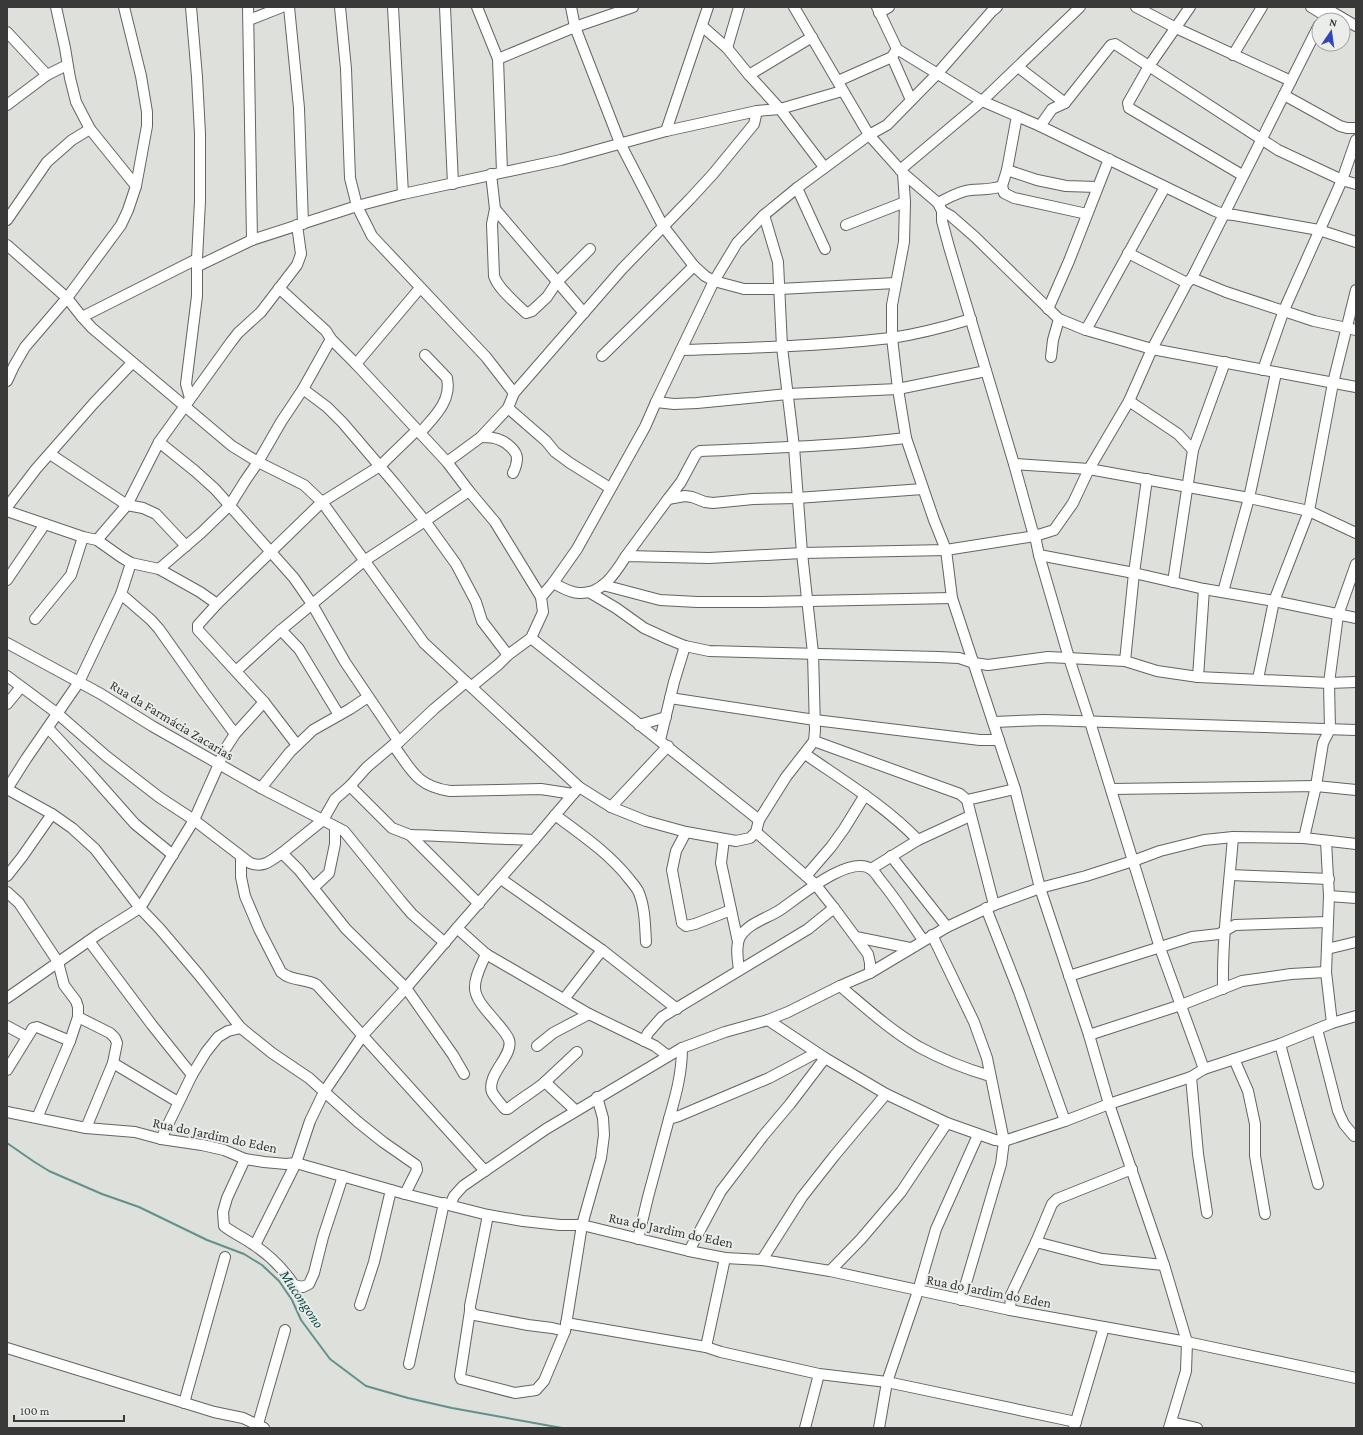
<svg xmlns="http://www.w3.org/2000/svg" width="1363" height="1435" font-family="'Crimson Pro',serif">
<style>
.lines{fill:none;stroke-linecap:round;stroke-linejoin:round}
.stream{stroke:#63908c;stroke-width:2}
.minor-casing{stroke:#626561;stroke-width:12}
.minor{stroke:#fff;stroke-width:10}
.labels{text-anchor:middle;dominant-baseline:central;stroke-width:4;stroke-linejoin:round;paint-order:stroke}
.street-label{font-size:14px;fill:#383938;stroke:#eaede9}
.water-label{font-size:15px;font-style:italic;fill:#114b47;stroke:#eaede9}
</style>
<rect width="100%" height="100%" fill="#dde0db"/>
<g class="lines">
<!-- stream -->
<path class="stream" d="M7,1143L33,1161L49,1171L102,1194L139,1207L207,1240L244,1254L262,1265L279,1281L292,1300L301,1320L330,1359L366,1386L408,1398L452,1408L562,1428"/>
<defs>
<g id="minor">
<path d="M56,7L65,48L70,78L76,102L90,129L136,186"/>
<path d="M248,7L252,240"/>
<path d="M289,7L299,108L303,224"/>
<path d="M340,7L346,69L350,178L357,206L372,236L486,357L514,393"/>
<path d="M393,7L403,194"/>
<path d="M445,7L453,184"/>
<path d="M477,7L498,59L502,172"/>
<path d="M571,7L575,27L620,143L663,226L694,266L705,276L714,281L744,289H779L896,283"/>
<path d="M794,7L869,135L903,173L905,202L904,242L892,305V338L898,389L906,438L934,520L946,550L952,598L1015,789L1040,888L1089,1035L1109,1104L1164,1265L1187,1342L1186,1371L1169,1428"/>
<path d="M877,7L897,49L892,57L911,100"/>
<path d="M1136,7L1176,28L1291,81"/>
<path d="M1190,7L1149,66L1128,103L1129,108L1242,175"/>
<path d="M1311,7L1324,15"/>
<path d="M1327,9L1356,26"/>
<path d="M879,13L889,7"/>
<path d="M249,20L282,7"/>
<path d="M702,26L727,48L749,75L780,109L824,167"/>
<path d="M7,32L47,75"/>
<path d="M727,48L739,7"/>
<path d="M897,49L982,101L1040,126L1215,211L1223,214L1234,215L1319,230L1356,242"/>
<path d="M1233,55L1262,7"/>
<path d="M498,59L575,27L633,7"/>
<path d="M1018,67L1065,103"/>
<path d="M749,75L812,37"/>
<path d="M838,81L892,57"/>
<path d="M1284,95L1340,126L1347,128H1356"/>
<path d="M7,105L47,75L67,65"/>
<path d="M1040,126L1052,109L1065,103L1111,45L1115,44L1278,150L1342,180L1356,184"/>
<path d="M666,131L708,7"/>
<path d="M900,170L982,101L1080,7"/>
<path d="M1007,170L1037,180L1066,186L1097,187"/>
<path d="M903,173L938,203L942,211L951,216L975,237L1059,319L1086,330L1152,349L1356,387"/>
<path d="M491,174L495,209L584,313"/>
<path d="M1002,186L1004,193L1014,198L1087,214"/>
<path d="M797,188L825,249"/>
<path d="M938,203C948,198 959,191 971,190C981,189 992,190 1002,186L1007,170L1017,116"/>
<path d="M495,209L492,224L494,276C498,289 516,303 526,313L532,311L547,297L557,282L590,249"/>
<path d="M942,211V221L949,247L1014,464L1032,529L1035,536L1039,555L1069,658L1090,722L1133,861L1160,948L1204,1069"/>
<path d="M7,220L47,162L72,140L90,129"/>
<path d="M846,225L905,202"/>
<path d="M7,245L67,298L82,317L92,328L232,446L258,462L304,485L322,502L424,643L579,787L611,807L646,821L686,832L736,841L750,838L756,832L759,820L786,777L814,741L815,730L813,653L802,553L794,447L782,347L778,262L764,215"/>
<path d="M1128,253L1187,283"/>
<path d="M198,266L252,240L357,206L403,194L561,160L666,131L757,111L780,109L842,91"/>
<path d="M1192,278L1226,292L1314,321L1356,330"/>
<path d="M279,288L326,331L331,339L356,364L447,462L469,491L495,522L541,597"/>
<path d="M1048,309L1069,261L1109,159"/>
<path d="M82,317L197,259"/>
<path d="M1086,330L1165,187"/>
<path d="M681,350C751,348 821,346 891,338C918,334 945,327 971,319"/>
<path d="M602,356L694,266"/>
<path d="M1051,357L1053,340L1059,319"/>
<path d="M356,364L420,288"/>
<path d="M1263,370L1284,310L1342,180L1356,140"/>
<path d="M7,381L14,366L25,347L67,298L121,225L128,210L136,186L147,126V112L141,76L124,7"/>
<path d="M303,389L327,407L343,423L395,484L425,521L456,564L476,602L482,621L508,655"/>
<path d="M190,398L186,384L197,296V259L200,201V134L197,77L191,7"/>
<path d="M1129,401L1178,434L1193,450"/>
<path d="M656,402L674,404L697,403L788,394L898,389L986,371"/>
<path d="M508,408L546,441L555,452L570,463L610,488"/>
<path d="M420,433C434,417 452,401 447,378L425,355"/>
<path d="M481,437C487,437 494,437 500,440C506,442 517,451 517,458C517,463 515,469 513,473"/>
<path d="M906,438C838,446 769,448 700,451L696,454L681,482L668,499L685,496L692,497L705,502L713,503L753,499L797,498L923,489"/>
<path d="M159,442L195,471L215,489L294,578L312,604L345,662L399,742"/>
<path d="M50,454L127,505L143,508L156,514L186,546"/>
<path d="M447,462L481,437L508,408L514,393L622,269L690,199L713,174L754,124L757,111"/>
<path d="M1014,464L1089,469L1249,498L1309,511L1356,533"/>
<path d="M7,507L36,469L94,403L132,363"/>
<path d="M7,511L83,537L97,540L121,557L131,563L159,569L200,592L217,604L322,502L380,466L417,430"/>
<path d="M97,540L127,505L159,442L231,342L238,333L261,312L297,265L301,254L297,225"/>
<path d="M1039,555L1134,573L1204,589L1274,601L1356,618"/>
<path d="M626,556L668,499"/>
<path d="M159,569L201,533L230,505L245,481L258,462L281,422L303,389L331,339"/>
<path d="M7,580L45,524"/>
<path d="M1173,582L1193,450L1225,362"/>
<path d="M553,583C561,587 570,593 579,593C602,595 616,572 626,556L709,558L802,553L946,550L1035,536L1054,530L1073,503L1089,469L1129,401L1152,349L1187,283L1192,278L1319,25"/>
<path d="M603,585L660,600L697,602H758L952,598"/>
<path d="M589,592L616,608L644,628L668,639L685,646L709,651L938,657L959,658L974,663L988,665L1048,657L1125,661L1157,671L1198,677L1329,683L1356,682"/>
<path d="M1223,592L1249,498L1276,373"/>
<path d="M121,594L151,620L159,629L203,691L235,734"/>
<path d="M217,604L198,625V630L264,702L297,745"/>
<path d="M35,619L71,575L83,537"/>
<path d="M281,630L299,649L339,715"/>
<path d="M531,638L759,820"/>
<path d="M7,643L101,694L152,726L261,788L344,831L400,900L412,914L445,943"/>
<path d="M1125,661L1134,573L1147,479"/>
<path d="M236,671L281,630L364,561L425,521L469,491"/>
<path d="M7,676L58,714L106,756L159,797L194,820L250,863C264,868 270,861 282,853L299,870L346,929L406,988L453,1055L464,1074"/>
<path d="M1198,677L1204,589"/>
<path d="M1258,679L1274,601L1309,511L1333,383L1356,290"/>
<path d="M472,686L499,664L508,655L531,638L543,612L541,597L553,583L577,549L645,427L656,402L714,281L737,243L764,215L797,188L869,135L887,125L937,74L992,11L997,7"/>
<path d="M670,698L815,720L980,740H999"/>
<path d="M7,704L21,687"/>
<path d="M994,722L1044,720L1356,730"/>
<path d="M639,725L666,717"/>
<path d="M48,728L89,772L135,824L173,855"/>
<path d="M660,740L674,682L685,646"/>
<path d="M814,741L960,794L967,800L1015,789"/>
<path d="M393,745C412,770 416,786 450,791L541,789L573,794"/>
<path d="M805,754C844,781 885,806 918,840"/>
<path d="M350,786L392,828L410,835L479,904"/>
<path d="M261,788L290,752L313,730L350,709L368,697"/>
<path d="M7,789L52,814L72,828L95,849L140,908L160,929L199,975L241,1028L272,1053L309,1078L358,1122L383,1142L416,1165L417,1170L405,1194"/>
<path d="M7,789L26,759L79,682L121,594L131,563"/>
<path d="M1111,789L1316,786L1356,790"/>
<path d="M967,800L994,905"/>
<path d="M611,807L668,746"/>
<path d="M555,815C582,835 610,854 630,880C633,884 637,888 639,893C645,908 645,925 646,942"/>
<path d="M686,832L676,851L672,870L682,923L686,926L695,924L731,910"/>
<path d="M756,832L815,884L834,908L868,954L870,963V973"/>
<path d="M410,835C451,836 493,839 534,840"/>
<path d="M1304,838L1316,786L1323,743L1330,729L1329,683L1338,615L1356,564"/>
<path d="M724,839L721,863L738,942"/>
<path d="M1326,841L1329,896L1326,972L1332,1023"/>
<path d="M282,853L323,820L335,799L350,786L367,767L393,745L399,742L434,709L466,682"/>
<path d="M891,856L947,927"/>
<path d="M241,857V877L245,896L259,929L281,972C292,982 306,978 317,985L485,1171"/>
<path d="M871,869L918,840L970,816"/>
<path d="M1230,875L1329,879"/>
<path d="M7,876L22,857L52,814"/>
<path d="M806,876L831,847L844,829L865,795"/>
<path d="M501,879L602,950L677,1009"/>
<path d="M314,887L329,873L335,844V827"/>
<path d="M7,892L19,903L58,962L64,985L76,1001L78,1007V1017L70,1041L37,1118"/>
<path d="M1329,896L1356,898"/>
<path d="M986,908L1019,992L1065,1121"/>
<path d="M457,928L486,954L589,1014L655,1046L668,1056"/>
<path d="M932,935L974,1022L987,1058L1004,1141L1001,1164L961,1300"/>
<path d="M856,937L910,948"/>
<path d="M89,941L152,1025L192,1075"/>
<path d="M1327,949L1356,942"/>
<path d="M486,954C482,964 474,977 475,989C476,1001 489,1013 497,1023C501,1028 507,1034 509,1040C514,1055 486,1075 492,1092C495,1098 501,1104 505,1109H508C520,1099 533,1092 545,1082L575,1110"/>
<path d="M739,970C738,960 735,947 740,937C748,923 768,918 780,910C798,898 849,854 871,869C875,872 878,877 881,881C896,899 909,920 923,940"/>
<path d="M1069,976L1192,937L1219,934L1235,925L1328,922"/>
<path d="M840,986C865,1007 890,1030 919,1047C941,1059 966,1069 990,1076"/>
<path d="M1223,989C1222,938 1229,888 1233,837"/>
<path d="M7,998L100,933L140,908L194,820L219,764L224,751L235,734L264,702"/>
<path d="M564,999L602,950"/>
<path d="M78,1017L110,1033L115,1038L117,1043L113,1063L86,1128"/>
<path d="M768,1020L825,1058L886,1094L947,1123L995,1140L1004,1141L1065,1121L1109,1104L1191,1077L1204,1069L1280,1044L1332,1023L1356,1016"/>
<path d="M7,1026L27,1037"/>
<path d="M1317,1029L1338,1111L1344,1124L1354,1136"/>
<path d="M1089,1035L1181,1005L1242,981L1291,974L1326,972"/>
<path d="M644,1041L648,1033L662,1017L808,929L834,908"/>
<path d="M1280,1044L1318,1184"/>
<path d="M537,1046L553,1033L589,1014"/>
<path d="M682,1048C682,1073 676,1095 669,1119L679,1116L769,1078L816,1053"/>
<path d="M1234,1059L1248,1091L1255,1124V1156L1265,1214"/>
<path d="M113,1063L178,1102"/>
<path d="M7,1070L33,1028L37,1027L70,1041"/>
<path d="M1191,1077L1198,1154L1207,1213"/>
<path d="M545,1082L577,1052"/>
<path d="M7,1112L86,1128L135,1132L161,1139L202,1145L224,1150L245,1159L264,1162L286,1164L296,1163L405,1194L488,1215L523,1221L560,1225H582L689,1251L725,1258L762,1260L830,1271L1010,1310L1187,1342L1356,1378"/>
<path d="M161,1139L192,1075L206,1052L218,1037L228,1031L241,1028"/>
<path d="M245,1159L227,1198L223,1212L224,1226C233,1233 244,1238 254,1245C269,1255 284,1270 294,1285L303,1287L309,1284L314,1273L323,1237L343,1176"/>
<path d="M1132,1169L1057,1199L1052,1204L1036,1242L1102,1259L1164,1265"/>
<path d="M450,1205L454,1196L463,1186L546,1129L682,1048L725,1032L768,1020L788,1012L840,986L870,973L947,927L994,905L1040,888L1086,876L1133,861L1160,851L1204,840L1233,837L1304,838L1356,844"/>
<path d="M488,1215L470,1306V1311L460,1376L461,1379L515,1393L536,1390L544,1381L565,1331"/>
<path d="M638,1239L648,1197L669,1119"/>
<path d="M255,1245L296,1163L310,1121L324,1092L363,1035L406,988L457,928L534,840L579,787"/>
<path d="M689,1251L721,1191L763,1136L790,1104L825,1058"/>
<path d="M762,1260L802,1197L835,1155L886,1094"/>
<path d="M830,1271L861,1239L901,1192L947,1123"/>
<path d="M360,1305L374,1262L391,1190"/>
<path d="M1010,1310L1011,1295L1036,1242"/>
<path d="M470,1311L475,1315L528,1325L552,1328L565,1331L582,1225L601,1158L604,1135L603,1118L597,1097"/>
<path d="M566,1323L706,1347L721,1352L819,1374L887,1382L1076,1422"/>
<path d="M706,1347L725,1258"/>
<path d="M7,1348L214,1412L243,1418L264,1428"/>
<path d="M409,1364L444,1203"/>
<path d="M184,1403L225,1257"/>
<path d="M1171,1422L1197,1428"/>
<path d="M258,1424L285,1330"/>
<path d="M805,1428L819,1374"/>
<path d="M879,1428L887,1382L918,1291L936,1229L978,1135"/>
<path d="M1074,1428L1104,1327"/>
</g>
</defs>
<!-- minor casing -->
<use href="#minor" class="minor-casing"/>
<!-- minor -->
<use href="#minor" class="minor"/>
</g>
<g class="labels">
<!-- street labels -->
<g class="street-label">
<text transform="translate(172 720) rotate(31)">Rua da Farmácia Zacarias</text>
<text transform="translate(215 1135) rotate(12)">Rua do Jardim do Eden</text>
<text transform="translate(671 1230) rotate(12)">Rua do Jardim do Eden</text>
<text transform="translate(989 1291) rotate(11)">Rua do Jardim do Eden</text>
</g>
<!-- water labels -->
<g class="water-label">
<text transform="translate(302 1299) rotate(56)">Mucongono</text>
</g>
</g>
<!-- border -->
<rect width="1363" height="1435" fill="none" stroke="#383938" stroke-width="16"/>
<!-- north arrow -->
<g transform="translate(1331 32) rotate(13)"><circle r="19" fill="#eaede9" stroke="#a3a5a2"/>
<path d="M0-3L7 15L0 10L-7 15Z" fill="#2f47b8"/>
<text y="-6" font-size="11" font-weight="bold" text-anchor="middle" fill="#383938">N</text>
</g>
<!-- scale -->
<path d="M14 1415v6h110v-6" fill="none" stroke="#383938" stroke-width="2"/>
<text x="20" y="1415" font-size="12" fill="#383938" stroke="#eaede9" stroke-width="3" paint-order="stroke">100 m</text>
</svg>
